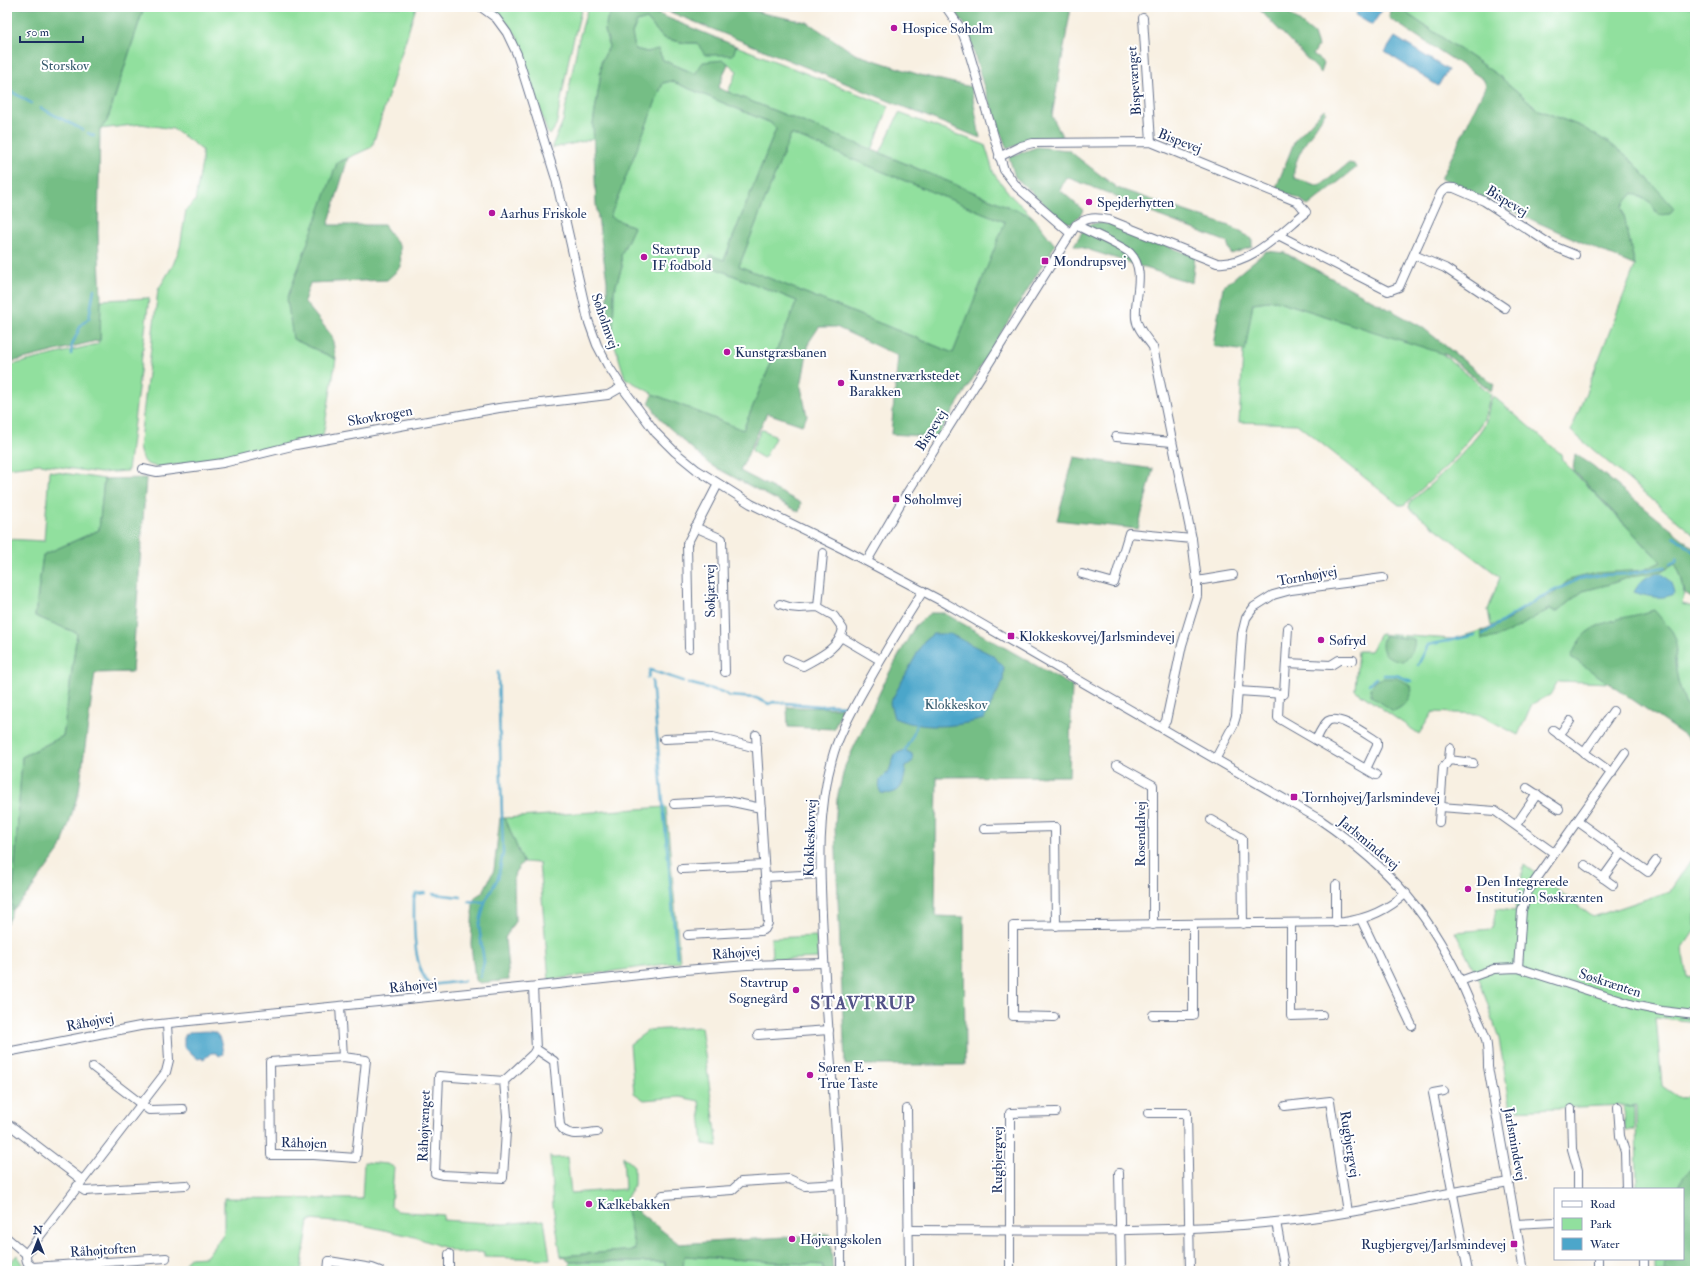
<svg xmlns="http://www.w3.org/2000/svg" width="1702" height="1278" font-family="'IM FELL Double Pica',serif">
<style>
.green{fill:#91e09e;stroke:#56887e}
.forest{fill:#74be85;stroke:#487672;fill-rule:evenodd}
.water{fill:#4ca6ca;stroke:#346a94}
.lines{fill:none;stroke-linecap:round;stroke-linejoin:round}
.stream{stroke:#4ca6ca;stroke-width:2.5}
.minor-casing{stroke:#68738c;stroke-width:10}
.minor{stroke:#fff;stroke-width:8}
.poi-dot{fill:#b5179e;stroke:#fff;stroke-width:1.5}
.labels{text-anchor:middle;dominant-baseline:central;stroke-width:4;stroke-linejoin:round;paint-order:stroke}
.poi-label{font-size:14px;fill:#1b2f5e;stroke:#fff;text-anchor:start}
.park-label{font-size:14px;fill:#385b6e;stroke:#fff}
.street-label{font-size:14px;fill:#1b2f5e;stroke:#fff}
.district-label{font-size:18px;font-weight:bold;letter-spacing:1px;fill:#535488;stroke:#fff}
</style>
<rect width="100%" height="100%" fill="#fff"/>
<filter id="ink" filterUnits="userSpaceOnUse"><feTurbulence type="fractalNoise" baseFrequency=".025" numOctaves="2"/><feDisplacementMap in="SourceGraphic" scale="8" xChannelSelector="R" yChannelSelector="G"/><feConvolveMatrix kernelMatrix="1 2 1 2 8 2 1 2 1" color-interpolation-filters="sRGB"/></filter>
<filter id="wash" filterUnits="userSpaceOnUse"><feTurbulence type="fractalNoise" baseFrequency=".012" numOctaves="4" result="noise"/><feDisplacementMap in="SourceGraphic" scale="16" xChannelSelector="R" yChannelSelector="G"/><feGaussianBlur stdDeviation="0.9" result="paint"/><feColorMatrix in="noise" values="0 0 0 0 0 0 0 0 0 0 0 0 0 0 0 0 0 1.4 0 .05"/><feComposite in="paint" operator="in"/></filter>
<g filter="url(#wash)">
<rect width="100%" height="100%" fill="#f8f0e2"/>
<!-- green -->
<g class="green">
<path d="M144,7H416L372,147L337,163L293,339L336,359L323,436L210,461L157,467L147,464L142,458L139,448L158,290L173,265L180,247L186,210L195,201L202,163V150L188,139L173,129L141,124L100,129L107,121Z"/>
<path d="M491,7H582L570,53L556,126L550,135L547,132L517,36L503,18Z"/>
<path d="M588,7H613L607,19L605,31L608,40L609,47L601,62L600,80L593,124L594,139L553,148L552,146L563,121L578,42Z"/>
<path d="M1401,7H1695V536L1571,431L1635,266L1622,206L1633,193L1670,214L1582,127L1539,110L1499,76L1409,15Z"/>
<path d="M647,19L663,38L685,43H697L733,55L736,46L889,106L872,150L728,92L737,71L724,60L696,74L663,60L658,50L647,52L635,49L632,33L637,22Z"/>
<path d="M671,81L771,123L776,129L724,260L707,265L797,301L743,430L653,394L625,378L613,339L614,291L622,267L621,255L634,227L609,217L663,83Z"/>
<path d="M899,113L985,145L994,174L1012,197L1033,217L880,153Z"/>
<path d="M791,134L1006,222L953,353L739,266Z"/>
<path d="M149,298L128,471L100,473L40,464L7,468V366L97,344L100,340L101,300Z"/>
<path d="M1275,300L1440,352L1491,394L1484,419L1475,432L1451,462L1404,505H1399L1297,424L1239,422L1243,352L1253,303Z"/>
<path d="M1493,396L1561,454L1562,460L1661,562L1644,570L1569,580L1552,595L1538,599L1510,619L1491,626L1488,610L1500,577L1409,508L1410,502C1436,480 1464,456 1483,427C1489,418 1487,405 1493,396Z"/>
<path d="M761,430H763L774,435L775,438L765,457L763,458L753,452L752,449Z"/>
<path d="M49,471L104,479L99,530L43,555L35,616L77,633L63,736L22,757L12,911L7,923V539L44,541Z"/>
<path d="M1675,563C1682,577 1686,589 1682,604L1695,607V718L1685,703L1678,681L1675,663L1676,650L1654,610L1642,614L1571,657L1611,683L1558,681L1550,695L1532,704L1518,735L1478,714L1433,712L1419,734L1355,690L1358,651H1370L1380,634L1453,639L1483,630L1481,632H1510L1536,616L1550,609L1556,612L1583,591L1610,584L1632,576L1661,571Z"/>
<path d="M666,807L680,962L549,980L539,863L523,862L505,818Z"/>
<path d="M1695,854V930L1682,949L1687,977L1695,976V1022L1656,1017L1662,1086L1678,1097L1695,1096V1271H1654V1259H1683V1189H1637L1636,1105L1625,1106H1634V1130H1625L1624,1105L1511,1110L1499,1039L1480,981L1455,932L1492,929L1496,909L1515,911L1524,865L1593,917L1670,891Z"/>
<path d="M816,936L818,958L772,960L771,938Z"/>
<path d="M701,1027L718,1146L703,1144L699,1101L680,1097L644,1100L634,1093L630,1044L649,1030Z"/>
<path d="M550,1156L553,1158L567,1157L571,1193L625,1189L623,1156L634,1166V1185L625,1201L635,1250L561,1256L553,1207Z"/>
<path d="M364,1162L387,1164L394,1167L391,1206L397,1211L444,1215L443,1220L504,1224L544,1220L550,1259L484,1257V1252L459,1253L415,1237L358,1224L309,1220L301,1271H179L189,1258L206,1257L224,1233V1198L362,1199Z"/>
<path d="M17,1255L23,1264L21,1271H7V1267Z"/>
<path d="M684,1256L823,1265V1271H683Z"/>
<rect x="570" y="1262" width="95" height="9"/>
</g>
<!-- forest -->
<g class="forest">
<path d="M7,7H144L107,121L100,129L98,233L101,300L100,340L7,363Z"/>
<path d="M614,7H641L736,46L733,55H705L697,43H685L663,38L647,19L637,22L632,33L635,49L647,52L658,49L663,60L695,74L703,62L724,60L728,64L718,88L880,153L1033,217L1055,245L937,437L891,434L898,356L836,327H819L809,342L801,387L807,416L802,425L767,413L740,471L801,503L799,512L709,464L662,421L649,403L653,394L743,430L797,301L707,265L710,255L724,260L776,129L771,123L671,81L663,83L610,217L634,227L621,255L622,267L614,291L613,339L607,337V281L596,204L593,124L600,80L601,62L609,47L608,40L605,31L607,19ZM791,134L1005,222L953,353L739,266Z"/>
<path d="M658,7H740L766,14L807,22L855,54L920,75L971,87L980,138Z"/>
<path d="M952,7H1071L1052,116L1063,138L1031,140L1007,149L983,84L967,28Z"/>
<path d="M1257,7H1281L1314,34L1318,46L1313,55L1324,63L1321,73Z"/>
<path d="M1390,7H1401L1409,15L1499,76L1539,110L1582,127L1611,144L1632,161L1674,208L1670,214L1658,215L1650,202L1633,193L1622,206L1635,266L1441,179L1486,85L1483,79L1389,18Z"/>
<path d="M1324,109L1326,111C1316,128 1291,158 1294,178L1320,186L1349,163L1354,164L1356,168L1308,206L1301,200L1276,188L1295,140Z"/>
<path d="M1037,147L1068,150L1117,188L1232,227L1252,239V247L1231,254L1227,242L1136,207L1108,193L1066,177L1060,190L1084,211L1072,223L1063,221L1015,177L1009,157Z"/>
<path d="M348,158L328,225H384L400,247L401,267L387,280L310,283L304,301L332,336L336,359L293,339L287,299L337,163Z"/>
<path d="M1095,223H1109L1195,257L1192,283L1074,245L1086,226Z"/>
<path d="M1266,251L1285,253L1422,327L1494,385L1491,391L1447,355L1275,300L1253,303L1245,351L1213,346L1223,287Z"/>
<path d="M1575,454L1592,465L1695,549V599L1685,593L1681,576L1675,563L1661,571L1632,576L1610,584L1583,591L1556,612L1550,609C1528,619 1507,639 1482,639L1481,632L1510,619L1538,599L1552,595L1569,580L1595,573L1644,570L1661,562L1573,470Z"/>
<path d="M1074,457L1153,469L1138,529L1057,520Z"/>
<path d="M146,478L132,672L95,673L79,791L61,848L30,891L12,911L22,757L63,736L77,633L35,616L43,555L99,530L104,479Z"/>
<path d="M1654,610L1672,631L1676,639L1675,663L1678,681L1685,703L1695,718V743L1571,657C1575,649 1579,639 1586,633C1605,618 1631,618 1654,610Z"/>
<path d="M930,613H944L1072,686L1069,776L937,777L935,916L964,917L965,1065H845L835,827L837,799L845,766L887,677L915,626Z"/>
<path d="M1384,636L1414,639C1416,648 1410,656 1403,661C1387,659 1378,652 1384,636Z"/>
<path d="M1383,678H1396L1409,684L1412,690C1408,701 1404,707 1393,711L1371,696V688L1376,680Z"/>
<path d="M787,707L842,708L834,729L788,727Z"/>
<path d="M500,818H505L523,862L515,872L514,877L515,921L505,938L509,980L480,983L475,980L471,944L473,904L475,897L483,892L494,870Z"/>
<path d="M1695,1164V1271H1664L1665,1259H1683V1189H1678L1684,1176Z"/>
<path d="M625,1201L679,1244L830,1234L833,1271H823V1265L684,1256L683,1271H665V1262H570L561,1256L635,1250Z"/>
</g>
<!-- water -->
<g class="water">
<path d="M1360,7H1380L1383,9L1372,25L1355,15Z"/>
<path d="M1395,37L1448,70L1438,86L1385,52Z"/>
<path d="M1660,573C1669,578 1672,583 1674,593C1664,601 1645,596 1634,592C1640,581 1648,574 1660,573Z"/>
<path d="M933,634H950L992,655L1004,667L1003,681L984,719C954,727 923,730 894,718L890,703L924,641Z"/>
<path d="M905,750L912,754L913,761L906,766C904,783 902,796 881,793L879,789L880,780L889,771L895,754Z"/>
<path d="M189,1032C214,1031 220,1027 223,1054L219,1056L216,1053H211L204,1059L202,1058L198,1059L184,1047V1035Z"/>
</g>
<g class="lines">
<!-- stream -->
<g class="stream">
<path d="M7,89L31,103"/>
<path d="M41,108L83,130"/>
<path d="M88,133L94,136"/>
<path d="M71,354L72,345L81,325L89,318L94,289"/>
<path d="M1674,536L1695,553"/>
<path d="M1670,564L1676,561L1677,558"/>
<path d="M1483,634L1539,598L1579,579L1601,575L1627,574L1665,567"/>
<path d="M1418,665L1428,645L1475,635"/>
<path d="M1383,675H1396L1411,681"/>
<path d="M647,678H648L650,670L683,681"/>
<path d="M652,681L677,957"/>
<path d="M688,683L723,692L729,696L756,698L769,704L773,702L821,706L830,705L846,706"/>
<path d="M1369,684L1376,678"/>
<path d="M905,750L913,735L916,725"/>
<path d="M425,893L416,894L414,898C414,922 412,967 430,985L464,981"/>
<path d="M433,894L461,897"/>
<path d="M469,901L484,902"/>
<path d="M480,977L484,962L479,926L485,902L498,878L503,853L498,672"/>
</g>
</g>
</g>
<g filter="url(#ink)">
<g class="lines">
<defs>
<g id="minor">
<path d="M481,7L496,18L507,33L517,54L556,179L588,320L597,345L607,364L622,387L656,433L675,452L697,470L751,504L843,549L947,604L1319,819C1391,868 1434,917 1468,998C1473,1011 1483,1027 1486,1040C1488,1048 1488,1058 1488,1067L1524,1271"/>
<path d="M946,7L961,29L966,42L1004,170L1017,187L1070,233"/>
<path d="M1143,18L1151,142"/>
<path d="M1076,225C1087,231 1123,246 1130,253C1147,270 1134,297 1136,318C1137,329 1147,338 1153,347L1192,539L1197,581V596L1182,645L1166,721L1162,727"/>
<path d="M1278,235L1388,291L1399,287L1441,193C1445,188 1447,187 1454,188L1484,201L1553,246L1575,255"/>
<path d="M1414,255L1445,268L1505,308"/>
<path d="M1116,437L1172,442"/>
<path d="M143,469L157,472L223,463L296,445L499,408L608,395L622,387"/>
<path d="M695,527L722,539L725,672"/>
<path d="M867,561L902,501L1076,225C1087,217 1096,217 1109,220L1217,263C1250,266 1281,232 1306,212L1298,202L1151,142L1033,143L1021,146L999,157"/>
<path d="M1082,574L1114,583L1129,533L1192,539"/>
<path d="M1197,581L1233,575"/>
<path d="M780,604L789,607L799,608L818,607L834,616L843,629C839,649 819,657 803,666L787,659"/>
<path d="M818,607L823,553"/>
<path d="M841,637L880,660"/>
<path d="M689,648L687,544L718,484"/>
<path d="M1286,663L1331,665L1339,660H1353"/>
<path d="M1238,691L1284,694L1288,628"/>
<path d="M1279,694L1278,718L1376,775"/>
<path d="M1553,730L1612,773"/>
<path d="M1559,735L1570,721"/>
<path d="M664,739L713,737L757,748"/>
<path d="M1316,740C1319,734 1323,725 1328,721C1339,714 1367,735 1377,741V746L1366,769"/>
<path d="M1584,753L1613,711"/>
<path d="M1216,758L1233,726L1236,716L1242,634L1246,618L1254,607L1273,595L1291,590L1383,578"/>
<path d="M1449,760L1450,748"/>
<path d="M1117,765L1153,785V925"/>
<path d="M1527,788L1559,809"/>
<path d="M674,804L728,801L761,808"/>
<path d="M1440,807L1495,811L1554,853"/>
<path d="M1211,820L1242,838L1243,924"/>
<path d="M1577,821L1648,872L1656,861"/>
<path d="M1439,822L1443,768L1449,760L1473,763"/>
<path d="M1516,825L1537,794"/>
<path d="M984,829L1055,827L1056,926"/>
<path d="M1585,865L1613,885"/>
<path d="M682,869L764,865"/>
<path d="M765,877L820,874"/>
<path d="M1603,878L1621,853"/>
<path d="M1336,885V923"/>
<path d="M1361,919L1412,1026"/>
<path d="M1291,923V1016L1322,1015"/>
<path d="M688,935L760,931L765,929L768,923L756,735"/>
<path d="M1518,968L1522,910L1528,891L1625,753"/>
<path d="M1460,981L1494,969L1518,968L1637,1006L1662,1011L1695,1015"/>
<path d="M340,1006L343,1057L270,1062L271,1155H314L356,1158L366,1060L343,1057"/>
<path d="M1153,1015H1193V924"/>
<path d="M1054,1017L1013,1016V926L1344,922C1367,919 1389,909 1406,893"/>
<path d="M758,1035L829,1030"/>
<path d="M536,1049L554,1061L560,1125C567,1139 584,1133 597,1132"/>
<path d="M7,1052L140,1026L558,984L685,970L747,965L824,963"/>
<path d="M93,1067L149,1110L183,1109"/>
<path d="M504,1081L507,1116L503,1178L442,1175L435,1173L439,1076L504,1081L533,1054L536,1049L533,987"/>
<path d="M1444,1091L1433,1093L1468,1271"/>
<path d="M1285,1106L1330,1101L1347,1212"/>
<path d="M1618,1107L1620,1136L1625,1152L1626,1189"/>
<path d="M907,1109L909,1271"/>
<path d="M1571,1109L1572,1149L1578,1170V1189"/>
<path d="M1148,1113H1187L1190,1271"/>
<path d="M11,1126L82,1180"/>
<path d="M1119,1173L1121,1271"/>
<path d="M77,1186L85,1191L186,1185"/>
<path d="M655,1203L663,1195L732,1190L741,1182L789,1179L805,1186L839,1184"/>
<path d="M1276,1222L1285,1271"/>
<path d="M1516,1224L1555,1222"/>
<path d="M908,1230C1030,1230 1154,1234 1275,1222C1354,1215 1431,1195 1509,1182"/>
<path d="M7,1238L26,1254"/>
<path d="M166,1258L33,1267C27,1264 26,1261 26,1254L166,1072L169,1060L167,1024"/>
<path d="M1598,1259V1271"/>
<path d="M1644,1259V1271"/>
<path d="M328,1271L329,1261L372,1268L380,1271"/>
<path d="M449,1271V1254"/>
<path d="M841,1271C842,1159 827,1047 823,935C820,873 816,812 834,752C841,730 852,711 863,691C882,657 902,624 923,591"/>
<path d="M1010,1271V1113L1056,1112"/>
</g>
</defs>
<!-- minor casing -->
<use href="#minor" class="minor-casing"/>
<!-- minor -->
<use href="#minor" class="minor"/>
</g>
</g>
<!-- markers -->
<g class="poi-dot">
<circle cx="894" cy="28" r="4"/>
<circle cx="1089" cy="202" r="4"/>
<circle cx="492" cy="213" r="4"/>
<circle cx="644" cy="257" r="4"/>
<rect x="1041" y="257" width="8" height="8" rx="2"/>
<circle cx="727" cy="352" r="4"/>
<circle cx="841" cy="383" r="4"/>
<rect x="892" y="495" width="8" height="8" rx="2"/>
<rect x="1007" y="632" width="8" height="8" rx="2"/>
<circle cx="1321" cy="640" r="4"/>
<rect x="1290" y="793" width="8" height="8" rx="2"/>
<circle cx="1468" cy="889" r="4"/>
<circle cx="796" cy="990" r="4"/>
<circle cx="810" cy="1075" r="4"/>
<circle cx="589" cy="1204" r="4"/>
<circle cx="792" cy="1239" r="4"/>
<rect x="1510" y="1240" width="8" height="8" rx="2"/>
</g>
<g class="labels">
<!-- poi labels -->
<g class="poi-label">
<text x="902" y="28">Hospice Søholm</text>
<text x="1097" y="202">Spejderhytten</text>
<text x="500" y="213">Aarhus Friskole</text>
<text x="652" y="249">Stavtrup<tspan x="652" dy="16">IF fodbold</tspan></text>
<text x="1053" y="261">Mondrupsvej</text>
<text x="735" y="352">Kunstgræsbanen</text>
<text x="849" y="375">Kunstnerværkstedet<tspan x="849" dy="16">Barakken</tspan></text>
<text x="904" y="499">Søholmvej</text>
<text x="1019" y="636">Klokkeskovvej/Jarlsmindevej</text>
<text x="1329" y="640">Søfryd</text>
<text x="1302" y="797">Tornhøjvej/Jarlsmindevej</text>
<text x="1476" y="881">Den Integrerede<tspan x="1476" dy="16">Institution Søskrænten</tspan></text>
<text x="788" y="982" text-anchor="end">Stavtrup<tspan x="788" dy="16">Sognegård</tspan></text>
<text x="818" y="1067">Søren E -<tspan x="818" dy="16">True Taste</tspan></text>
<text x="597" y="1204">Kælkebakken</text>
<text x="800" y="1239">Højvangskolen</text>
<text x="1506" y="1244" text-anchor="end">Rugbjergvej/Jarlsmindevej</text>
</g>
<!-- park labels -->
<g class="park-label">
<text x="65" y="65">Storskov</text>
<text x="956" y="704">Klokkeskov</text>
</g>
<!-- street labels -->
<g class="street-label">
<text transform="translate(1134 81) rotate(-94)">Bispevænget</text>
<text transform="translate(1180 141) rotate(21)">Bispevej</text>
<text transform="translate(1507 201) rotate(31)">Bispevej</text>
<text transform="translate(605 321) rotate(71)">Søholmvej</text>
<text transform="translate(380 416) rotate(-10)">Skovkrogen</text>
<text transform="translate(931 430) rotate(-58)">Bispevej</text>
<text transform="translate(1307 576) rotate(-10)">Tornhøjvej</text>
<text transform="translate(710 591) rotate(-91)">Søkjærvej</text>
<text transform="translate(1140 834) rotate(-90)">Rosendalvej</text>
<text transform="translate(810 838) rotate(-88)">Klokkeskovvej</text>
<text transform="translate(1369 843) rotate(40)">Jarlsmindevej</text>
<text transform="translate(736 953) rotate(-4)">Råhøjvej</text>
<text transform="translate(1610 983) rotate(18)">Søskrænten</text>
<text transform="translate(413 986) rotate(-6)">Råhøjvej</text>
<text transform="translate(90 1022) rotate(-11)">Råhøjvej</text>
<text transform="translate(424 1126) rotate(-88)">Råhøjvænget</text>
<text transform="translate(304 1143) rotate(1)">Råhøjen</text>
<text transform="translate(1350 1144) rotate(81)">Rugbjergvej</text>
<text transform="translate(1515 1144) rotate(80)">Jarlsmindevej</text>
<text transform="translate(997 1160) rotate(-90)">Rugbjergvej</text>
<text transform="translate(103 1250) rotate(-4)">Råhøjtoften</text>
</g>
<!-- district labels -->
<g class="district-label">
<text x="863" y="1003">STAVTRUP</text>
</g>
</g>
<!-- margin -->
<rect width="1702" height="1278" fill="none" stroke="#fff" stroke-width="24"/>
<!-- legend -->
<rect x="1554" y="1188" width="130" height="72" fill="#ffffff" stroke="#a4acbf"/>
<rect x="1562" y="1201" width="20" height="6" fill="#ffffff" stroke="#a4acbf"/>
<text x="1590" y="1208" font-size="12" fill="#1b2f5e">Road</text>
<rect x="1562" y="1218" width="20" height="12" fill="#91e09e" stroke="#a4acbf"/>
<text x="1590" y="1228" font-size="12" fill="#1b2f5e">Park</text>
<rect x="1562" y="1238" width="20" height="12" fill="#4ca6ca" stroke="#a4acbf"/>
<text x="1590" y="1248" font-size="12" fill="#1b2f5e">Water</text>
<!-- north arrow -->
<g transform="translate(38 1240)" stroke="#ffffff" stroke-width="3" paint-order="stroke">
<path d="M0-3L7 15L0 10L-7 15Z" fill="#1b2f5e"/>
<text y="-6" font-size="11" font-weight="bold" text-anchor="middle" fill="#1b2f5e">N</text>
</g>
<!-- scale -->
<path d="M20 36v6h63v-6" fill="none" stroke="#1b2f5e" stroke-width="2"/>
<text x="26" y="36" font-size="12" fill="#1b2f5e" stroke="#ffffff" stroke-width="3" paint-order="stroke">50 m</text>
</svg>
